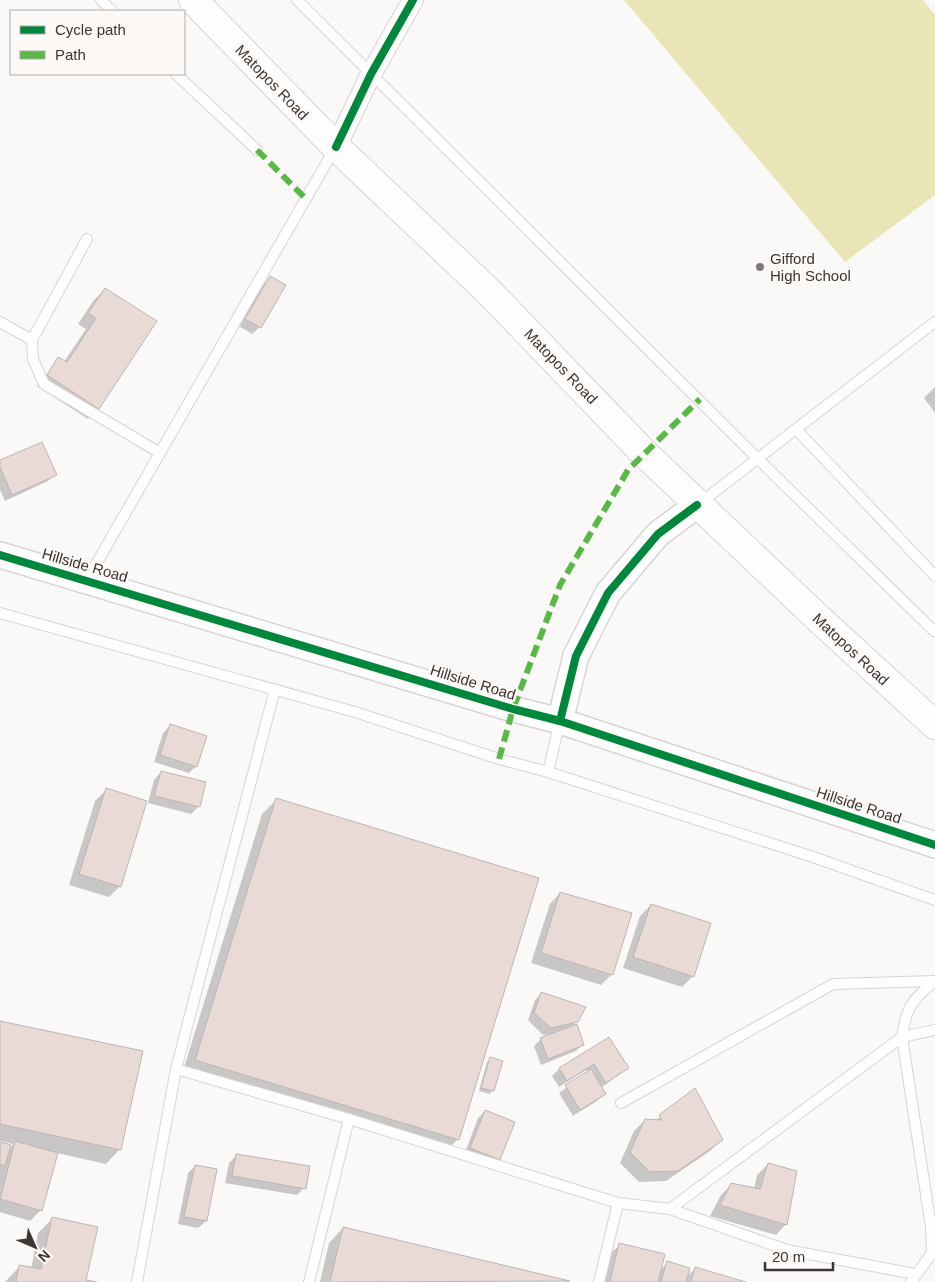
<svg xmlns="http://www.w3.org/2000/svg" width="935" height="1282" font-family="Arial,sans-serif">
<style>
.green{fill:#eae5b6}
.shadow{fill:#0003}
.building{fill:#eadad6;stroke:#bbb6b5}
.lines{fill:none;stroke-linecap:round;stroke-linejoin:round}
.service-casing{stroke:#d8d4d2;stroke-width:12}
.minor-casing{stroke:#d8d4d2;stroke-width:22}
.tertiary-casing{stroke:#d8d4d2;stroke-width:28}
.secondary-casing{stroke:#d8d4d2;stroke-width:30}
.service{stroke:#fefefe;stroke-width:10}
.minor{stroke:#fefefe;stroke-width:20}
.tertiary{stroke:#fefefe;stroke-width:25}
.secondary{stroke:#fefefe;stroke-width:28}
.quiet{stroke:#58b947;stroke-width:6;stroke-dasharray:12 6;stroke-linecap:butt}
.cycleway-casing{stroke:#fcf9f7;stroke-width:11}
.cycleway{stroke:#00873e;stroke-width:8}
.poi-dot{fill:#7f7a77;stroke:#fcf9f7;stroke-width:2}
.labels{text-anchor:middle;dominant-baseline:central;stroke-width:5;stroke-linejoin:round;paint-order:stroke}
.street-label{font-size:15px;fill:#3c3531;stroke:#fcf9f7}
.poi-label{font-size:15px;fill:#3c3531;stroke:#fcf9f7;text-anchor:start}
</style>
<rect width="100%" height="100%" fill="#fbf9f8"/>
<!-- green -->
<path class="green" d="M624,0H923L935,15V195L845,262Z"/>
<!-- shadow -->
<g class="shadow">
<path d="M271,277L285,285L260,327L252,334L239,326L264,284Z"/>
<path d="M105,289L98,408L88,419L37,386L59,359L64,362L86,329L78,324L94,300Z"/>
<path d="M935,387V413L924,398Z"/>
<path d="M0,462L55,474L48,481L5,501L0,490Z"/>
<path d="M170,726L196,766L189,773L154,762L163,733Z"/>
<path d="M161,772L204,783L198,807L191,814L148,803L154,780Z"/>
<path d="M106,790L120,886L109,897L69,885L95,801Z"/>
<path d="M276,800L458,1139L444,1153L182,1074L262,814Z"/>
<path d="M560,893L612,974L601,985L531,963L550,904Z"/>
<path d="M651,905L693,976L682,987L623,968L640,916Z"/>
<path d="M542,993L577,1021L571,1028L583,1044L576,1051L541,1065L534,1046L541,1039L555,1034L543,1035L528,1020L535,1000Z"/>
<path d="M0,1022L120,1149L106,1164L57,1153L41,1210L30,1221L0,1212V1144L11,1147L13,1144L0,1141Z"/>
<path d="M608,1039L627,1068L601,1088L604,1094L597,1101L573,1116L559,1093L588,1072L586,1070L559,1087L552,1076L559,1069Z"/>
<path d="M490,1059L493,1090L490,1094L479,1091L487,1062Z"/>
<path d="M694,1090L721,1140L710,1151L666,1181L639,1182L620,1163L634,1131L645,1120L655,1121Z"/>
<path d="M485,1111L499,1159L492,1166L464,1155L478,1118Z"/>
<path d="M236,1156L304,1188L297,1195L225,1183L229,1163Z"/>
<path d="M768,1164L786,1224L776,1235L710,1216L721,1195L732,1184L754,1189L757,1175Z"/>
<path d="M195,1166L216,1170L206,1221L198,1228L178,1224L188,1173Z"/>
<path d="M53,1218L85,1281L91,1282H5L20,1266L31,1269L38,1233Z"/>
<path d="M343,1228L569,1281L320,1282L329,1243Z"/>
<path d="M620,1245L659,1271L667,1263L685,1278L696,1268L742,1282H605L612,1252Z"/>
</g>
<!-- building -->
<g class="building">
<path d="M270,276L286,285L261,328L245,319Z"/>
<path d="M105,288L157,321L99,409L47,375L58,357L67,362L96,318L88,313Z"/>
<path d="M42,442L57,475L12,495L0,467V460Z"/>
<path d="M170,724L207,736L197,767L160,755Z"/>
<path d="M161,771L206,782L200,807L154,796Z"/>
<path d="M106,788L147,801L121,887L79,874Z"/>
<path d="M276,798L539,878L459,1140L195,1060Z"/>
<path d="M560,892L632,913L613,975L541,953Z"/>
<path d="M651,904L711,923L694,977L633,957Z"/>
<path d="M541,992L586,1007L578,1022L551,1028L534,1013Z"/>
<path d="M0,1021L143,1051L121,1150L0,1124Z"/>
<path d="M577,1024L584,1045L548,1059L540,1038Z"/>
<path d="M609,1037L629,1068L606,1083L594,1064L567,1081L559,1068Z"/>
<path d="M490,1057L503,1061L494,1091L481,1088Z"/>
<path d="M591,1069L606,1094L580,1110L565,1085Z"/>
<path d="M695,1088L723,1140L678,1171L650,1172L630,1152L645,1119L662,1120L659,1115Z"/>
<path d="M485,1110L515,1122L500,1160L470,1148Z"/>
<path d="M15,1141L58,1153L42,1211L0,1199Z"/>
<path d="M0,1142L11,1145L5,1166L0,1164Z"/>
<path d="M236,1154L310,1166L306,1189L232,1176Z"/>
<path d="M768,1163L797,1171L787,1225L720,1205L731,1183L760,1189Z"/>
<path d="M195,1165L217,1169L207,1221L184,1217Z"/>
<path d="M52,1217L98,1227L86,1280L97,1282H16L19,1265L41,1269Z"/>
<path d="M343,1227L570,1281L330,1282Z"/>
<path d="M619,1243L665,1254L658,1282H610Z"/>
<path d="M667,1261L690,1268L686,1282H661Z"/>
<path d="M695,1267L746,1282H691Z"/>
</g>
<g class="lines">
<defs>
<g id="service">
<path d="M101,0L112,11"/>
<path d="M297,0L757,458L935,632"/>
<path d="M176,74L257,150"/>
<path d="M87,239L32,340L33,359L44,384L160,453"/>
<path d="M0,322L32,340"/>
<path d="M796,429L935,576"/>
<path d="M700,503L935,322"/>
<path d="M87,580L335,148"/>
<path d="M0,613L355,712L499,759L548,772L810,856L935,900"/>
<path d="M548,772L560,721"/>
<path d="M176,1069L349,1119L618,1203L670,1209L787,1250L915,1274"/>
<path d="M621,1103L833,984L935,981"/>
<path d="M670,1209L902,1037L935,1030"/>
<path d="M137,1282L176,1069L275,689"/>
<path d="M309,1282L349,1119"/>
<path d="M599,1282L618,1203"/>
<path d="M911,1282L932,1253L931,1227L902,1037C906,1007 912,1000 935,981"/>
</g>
<path id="minor" d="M336,147L371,74L413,0"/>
<g id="tertiary">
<path d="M0,555L513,709L560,721L935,845"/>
<path d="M560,721L576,656L608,593L658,534L697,505"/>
</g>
<path id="secondary" d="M193,0L336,147L489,292L644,453L819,619L935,725"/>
</defs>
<!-- service casing -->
<use href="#service" class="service-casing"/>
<!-- minor casing -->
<use href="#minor" class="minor-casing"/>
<!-- tertiary casing -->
<use href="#tertiary" class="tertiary-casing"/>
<!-- secondary casing -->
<use href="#secondary" class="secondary-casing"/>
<!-- service -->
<use href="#service" class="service"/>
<!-- minor -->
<use href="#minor" class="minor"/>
<!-- tertiary -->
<use href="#tertiary" class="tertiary"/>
<!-- secondary -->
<use href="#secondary" class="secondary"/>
<!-- quiet -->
<g class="quiet">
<path d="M257,150L306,199"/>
<path d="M499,759L513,709L560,585L628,470L700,399"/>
</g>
<defs>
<g id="cycleway">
<path d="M336,147L371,74L413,0"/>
<path d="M0,555L513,709L560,721L935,845"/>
<path d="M560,721L576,656L608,593L658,534L697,505"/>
</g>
</defs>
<!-- cycleway casing -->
<use href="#cycleway" class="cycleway-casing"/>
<!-- cycleway -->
<use href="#cycleway" class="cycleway"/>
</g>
<!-- markers -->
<circle class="poi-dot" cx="760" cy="267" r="5"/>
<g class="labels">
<!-- street labels -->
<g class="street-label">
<text transform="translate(272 82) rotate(46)">Matopos Road</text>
<text transform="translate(561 366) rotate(46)">Matopos Road</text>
<text transform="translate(85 565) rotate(16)">Hillside Road</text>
<text transform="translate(851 649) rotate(43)">Matopos Road</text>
<text transform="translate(473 682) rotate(17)">Hillside Road</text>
<text transform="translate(859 805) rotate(18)">Hillside Road</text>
</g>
<!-- poi labels -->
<g class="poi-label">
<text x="770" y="258">Gifford<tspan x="770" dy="17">High School</tspan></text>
</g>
</g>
<!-- legend -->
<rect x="10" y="10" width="175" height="65" fill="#fcf9f7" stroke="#afaba8"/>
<rect x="20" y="26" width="25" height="8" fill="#00873e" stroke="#afaba8"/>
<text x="55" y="35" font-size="15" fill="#3c3531">Cycle path</text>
<rect x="20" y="51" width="25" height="8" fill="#58b947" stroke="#afaba8"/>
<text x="55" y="60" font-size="15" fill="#3c3531">Path</text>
<!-- north arrow -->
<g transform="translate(35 1247) rotate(135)" stroke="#fcf9f7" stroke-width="4" paint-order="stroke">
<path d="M0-4L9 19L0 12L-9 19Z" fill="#3c3531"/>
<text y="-8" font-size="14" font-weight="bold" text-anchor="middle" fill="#3c3531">N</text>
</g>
<!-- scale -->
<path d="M765 1262v8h68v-8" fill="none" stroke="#3c3531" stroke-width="2.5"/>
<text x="772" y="1262" font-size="15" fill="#3c3531" stroke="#fcf9f7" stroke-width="4" paint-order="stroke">20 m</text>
</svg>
